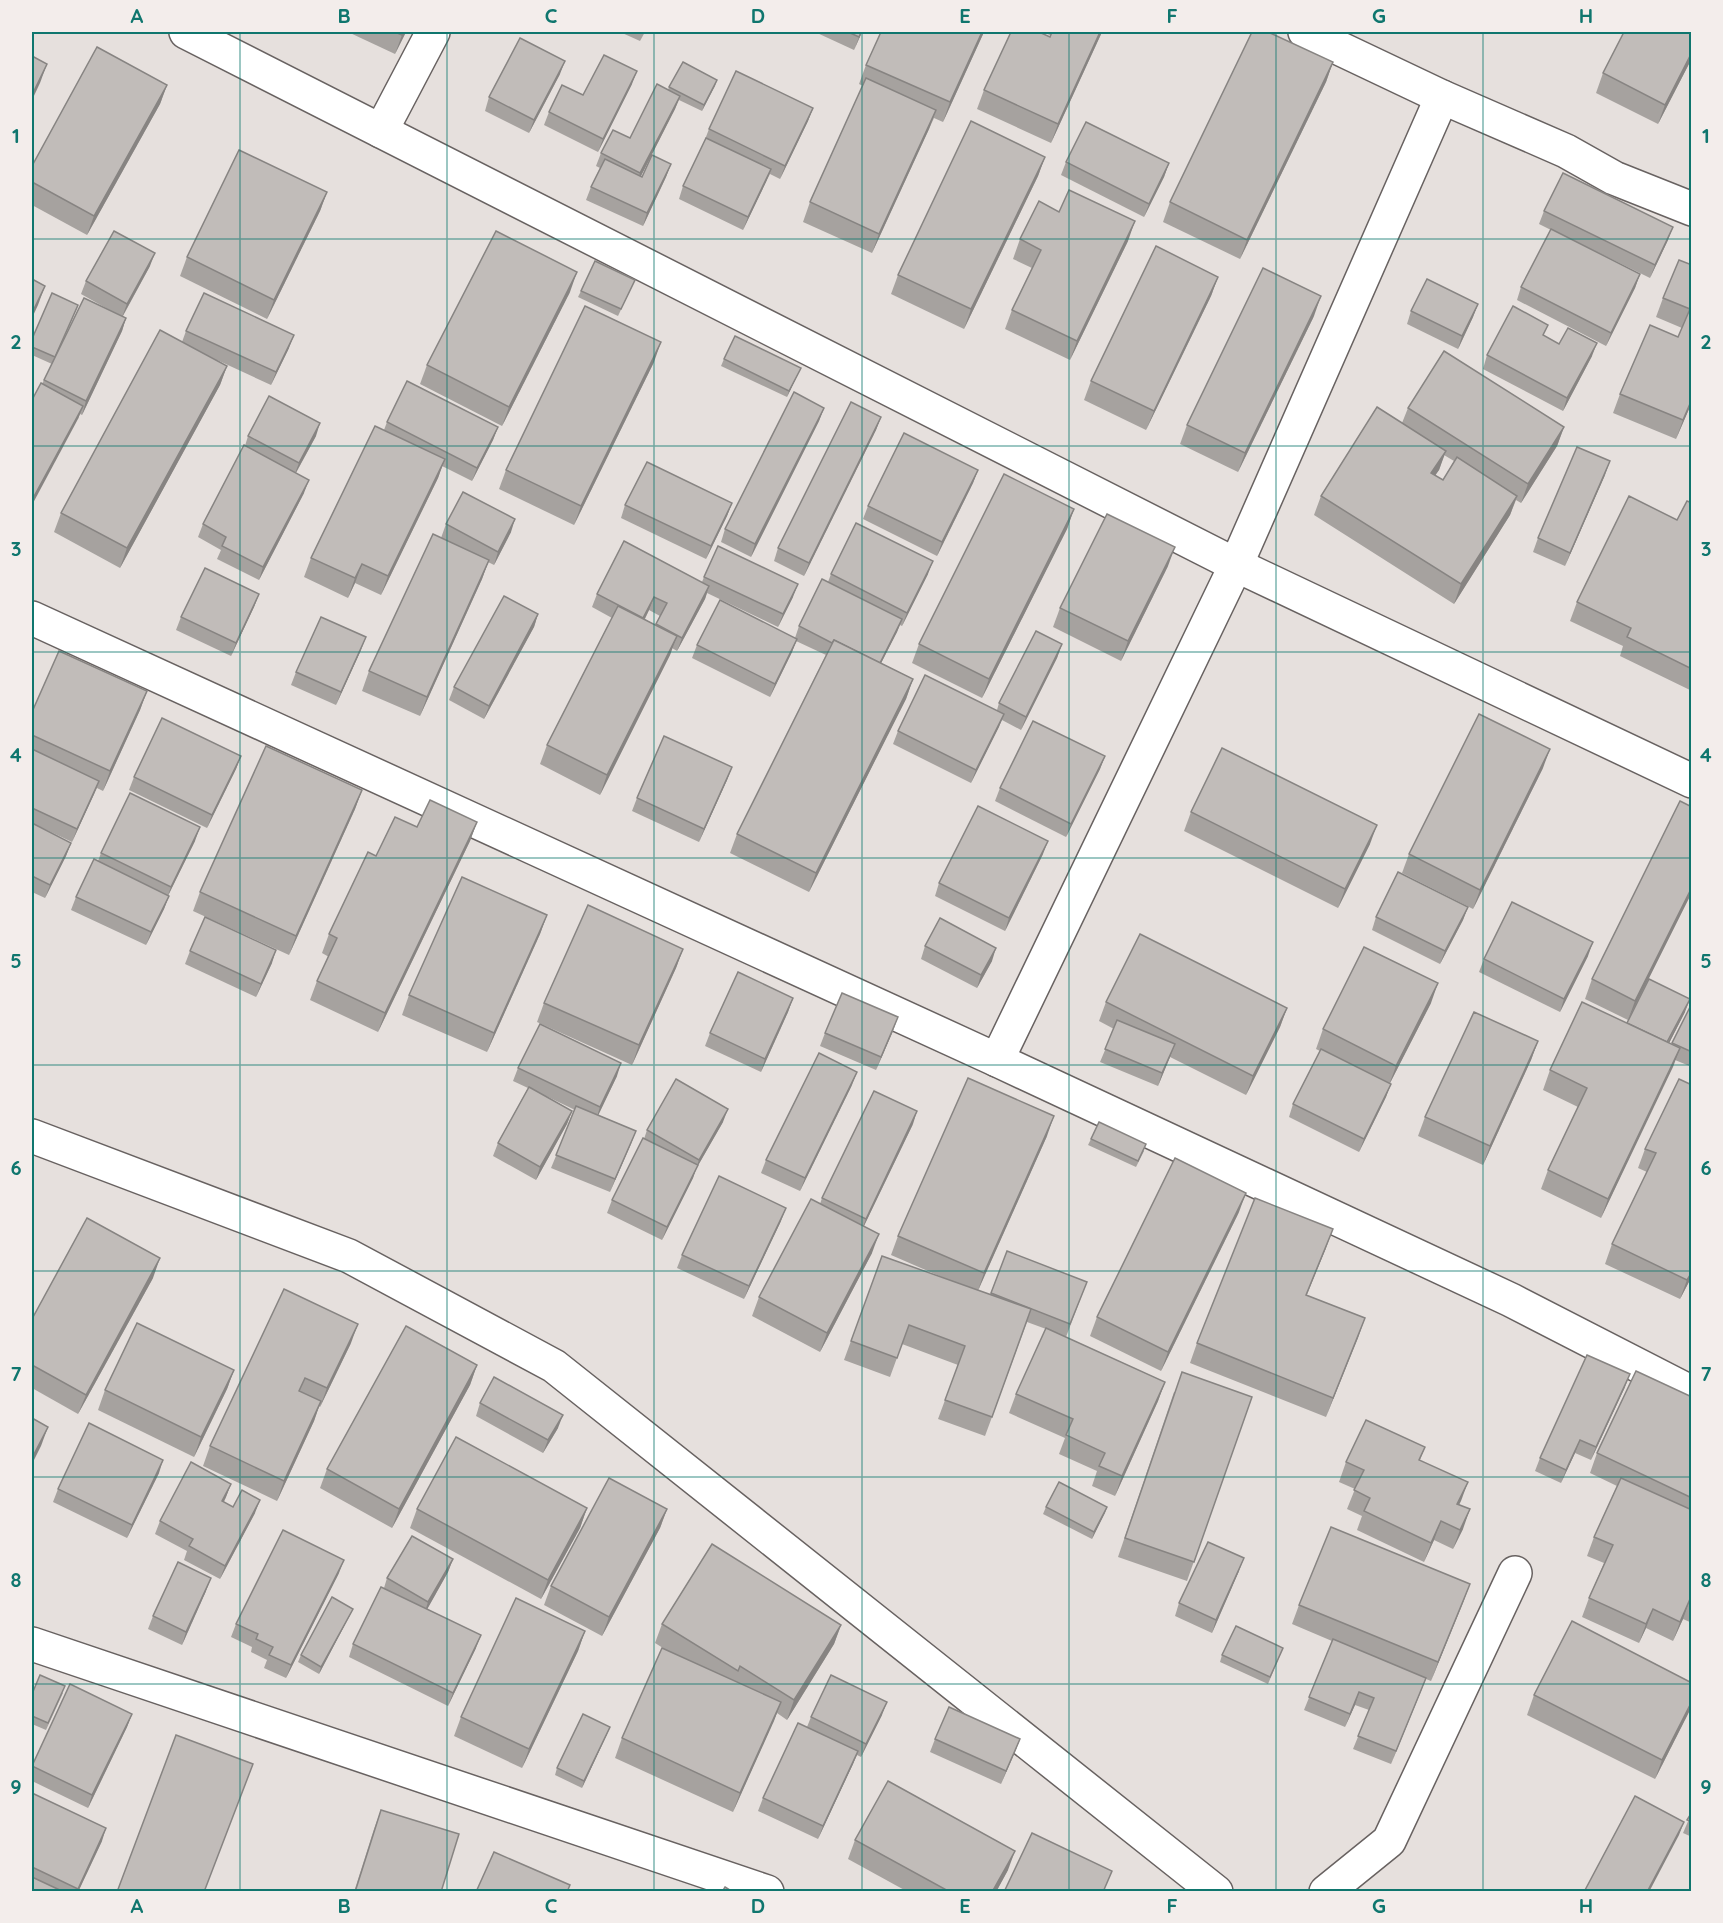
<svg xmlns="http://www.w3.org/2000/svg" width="1723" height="1923" font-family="Quicksand,sans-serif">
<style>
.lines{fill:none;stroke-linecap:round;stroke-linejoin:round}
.minor-casing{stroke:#686261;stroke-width:36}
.minor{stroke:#fff;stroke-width:33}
.wall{fill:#a6a29f;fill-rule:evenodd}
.shaded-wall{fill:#878482}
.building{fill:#c1bcb9;stroke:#878482;stroke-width:1.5}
.grid{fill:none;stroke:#0f766e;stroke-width:1.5;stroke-opacity:0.55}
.neatline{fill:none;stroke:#0f766e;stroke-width:2}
.grid-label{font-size:20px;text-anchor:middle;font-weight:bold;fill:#0f766e}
</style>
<rect width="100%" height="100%" fill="#e6e0dd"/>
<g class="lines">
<defs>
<g id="minor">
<path d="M186,32L1236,565L1692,781"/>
<path d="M1305,32L1442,97L1566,151L1614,178L1692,209"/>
<path d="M381,131L433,32"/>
<path d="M32,618L997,1060L1511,1300L1692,1393"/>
<path d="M997,1060L1236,565L1442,97"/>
<path d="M32,1136L349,1256L554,1366L1216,1892"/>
<path d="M32,1644L767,1892"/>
<path d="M1326,1892L1389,1841L1515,1573"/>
</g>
</defs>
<!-- minor casing -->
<use href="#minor" class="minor-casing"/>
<!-- minor -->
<use href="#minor" class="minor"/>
</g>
<!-- wall -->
<g class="wall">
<path d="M348,32H406L395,54Z"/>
<path d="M620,32H645L640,41Z"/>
<path d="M815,32H862L854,50Z"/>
<path d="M881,32H984L943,122L934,118L929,129L872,253L803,222L810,202L863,86L859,84L866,65Z"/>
<path d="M1041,32H1102L1051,143L977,109L984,90L1050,37V35Z"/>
<path d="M1692,32V58L1658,124L1596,93L1603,73Z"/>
<path d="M1333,62L1326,82L1240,259L1163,222L1170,202Z"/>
<path d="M560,74L529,133L485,111L489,97Z"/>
<path d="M717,80L702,111L679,100L675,109L640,177H642L671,164L666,177L643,226L586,200L591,187L600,168L596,166L601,153L630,138L668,90L669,87Z"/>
<path d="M632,84L598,152L544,125L549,112L583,95Z"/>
<path d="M167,85L160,104L87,235L32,205V166Z"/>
<path d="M813,108L808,121L780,179L770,174L766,182L743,230L679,199L683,186L704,142L709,129Z"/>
<path d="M1045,157L1038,176L964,329L891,294L898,275Z"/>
<path d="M1066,162L1169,163L1164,177L1144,217L1061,175Z"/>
<path d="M327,192L320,211L267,319L180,276L187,257Z"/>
<path d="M1544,211L1668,240L1650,278L1577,242L1640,274L1635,288L1606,346L1517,300L1521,287L1551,230L1539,224Z"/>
<path d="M1020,239L1128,241L1070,360L1005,329L1012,310L1032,268L1013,259Z"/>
<path d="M1692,265V402L1676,439L1613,413L1620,394L1678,337L1682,328L1656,317L1663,298Z"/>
<path d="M150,266L123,316L126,318L122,331L82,415L80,414L78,419L42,384L52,364L32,355V339L65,338L113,312L81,294L86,281Z"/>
<path d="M1218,277L1211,296L1146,430L1084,400L1091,381Z"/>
<path d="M635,280L618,316L578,297L581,291Z"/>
<path d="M570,292L502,426L420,384L427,365Z"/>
<path d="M1478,304L1473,317L1458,349L1407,324L1411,311Z"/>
<path d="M1314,316L1238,472L1180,444L1187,425Z"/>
<path d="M186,331L289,348L271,385L217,360L227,366L220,385L120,568L54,532L61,513L182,342Z"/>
<path d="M1544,336L1559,344L1592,356L1563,411L1483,369L1487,355Z"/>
<path d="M724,359L798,374L787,397L721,366Z"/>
<path d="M654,362L574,525L499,489L506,470Z"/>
<path d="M824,408L819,421L751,557L721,542L725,529Z"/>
<path d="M1408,408L1564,427L1557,446L1521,503L1516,500L1510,515L1454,604L1314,515L1321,496L1402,423ZM1444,455L1454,461L1443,480L1435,475L1439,470Z"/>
<path d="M881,417L876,430L804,576L774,561L778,548Z"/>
<path d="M387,422L498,427L493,440L472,481L442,466L438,478L381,595L355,583L348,598L304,577L311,558L384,430Z"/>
<path d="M248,436H316L296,473L304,493L259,580L217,559L221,550L198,537L203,524L245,446Z"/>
<path d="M978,470L973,483L937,556L863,519L868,506Z"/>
<path d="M1605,475L1565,566L1533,552L1538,538Z"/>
<path d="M732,503L727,516L706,559L621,518L625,505Z"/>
<path d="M1692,503V691L1620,656L1623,646L1570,621L1577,602L1677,520Z"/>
<path d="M1074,509L1067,529L982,698L912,663L919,644Z"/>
<path d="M446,524L511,532L494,565L488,562L482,579L420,716L362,691L369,671L441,538Z"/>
<path d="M1168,566L1121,661L1053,627L1060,608Z"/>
<path d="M831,574H928L902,626L900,625L897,632L881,663L913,679L906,699L809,892L730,853L737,834L826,655L796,641L792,652L770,697L692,658L697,645L795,638L799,626L828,582Z"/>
<path d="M704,577L793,597L778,627L707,593L705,599L677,651L672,648L670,655L600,795L540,764L547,745L612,618L592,607L597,594L702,582ZM649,610L660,616L655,625L645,619Z"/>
<path d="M259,594L254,607L231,656L176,630L181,617Z"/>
<path d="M538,614L534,627L484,719L449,700L454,687Z"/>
<path d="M1062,644L1057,658L1021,730L1002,720L971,783L893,744L898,731L997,710L999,703Z"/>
<path d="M361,650L336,705L291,685L296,672Z"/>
<path d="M147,691L140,710L103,791L97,788L72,842L32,823V712Z"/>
<path d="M241,756L236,769L207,828L129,790L134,777Z"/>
<path d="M1105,756L1100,769L1066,837L995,801L1000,788Z"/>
<path d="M732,767L727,780L699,842L632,811L637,798Z"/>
<path d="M1543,768L1473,909L1402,873L1409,854Z"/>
<path d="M362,790L355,809L289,955L193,911L200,892Z"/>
<path d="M1692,807V892L1628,1020L1585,999L1592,979Z"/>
<path d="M1191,812L1370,844L1338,908L1184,831Z"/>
<path d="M477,822L470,841L378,1032L310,1000L317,981L329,957L322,953L329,934L376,856Z"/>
<path d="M32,823L71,843L66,856L45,898L32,892Z"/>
<path d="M195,841L168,895L169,896L164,909L146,945L71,910L76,897L98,861L101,853Z"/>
<path d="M1043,854L1005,931L935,896L939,883Z"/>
<path d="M1468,907L1463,920L1440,964L1372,930L1376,917Z"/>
<path d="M547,915L540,934L487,1052L402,1015L409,995Z"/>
<path d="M925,946L992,961L977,988L921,959Z"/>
<path d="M683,949L676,968L632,1065L537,1022L544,1003Z"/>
<path d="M190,951L272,963L256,997L185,964Z"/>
<path d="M1588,956L1560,1012L1479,972L1484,959Z"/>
<path d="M793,998L788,1012L761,1072L705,1046L710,1033Z"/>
<path d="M1106,1002L1287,1008L1280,1027L1246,1095L1170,1057L1158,1086L1100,1062L1114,1029L1099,1021Z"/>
<path d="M1431,1003L1390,1083L1386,1097L1359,1152L1289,1117L1293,1104L1320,1051L1316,1049L1323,1029Z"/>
<path d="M1692,1003V1067L1675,1060L1601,1218L1541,1189L1548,1170L1578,1107L1543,1090L1550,1070L1627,1023L1685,1012L1669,1043L1672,1044Z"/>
<path d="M893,1031L876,1070L820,1046L825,1033Z"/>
<path d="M1538,1041L1531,1060L1483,1165L1418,1136L1425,1117Z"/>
<path d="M518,1068L617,1076L598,1115L636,1131L610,1192L551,1168L575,1110L546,1096L572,1111L567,1124L536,1180L493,1156L498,1143L528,1088L513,1081Z"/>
<path d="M852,1085L800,1191L761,1173L766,1160Z"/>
<path d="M1692,1085V1276L1680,1299L1605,1264L1612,1244L1647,1172L1638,1168L1645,1149Z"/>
<path d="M723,1122L696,1169L693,1178L662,1240L607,1213L612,1200L644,1139L647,1130Z"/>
<path d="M913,1124L864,1226L872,1253L820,1352L752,1316L759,1297L820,1204L822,1198Z"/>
<path d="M1047,1136L978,1290L990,1295L1007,1251L1087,1282L1066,1337L1165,1382L1158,1401L1115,1496L1092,1486L1097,1471L1059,1454L1065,1438L1009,1413L1016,1394L1046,1329L1027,1322L985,1436L938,1419L958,1365L902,1344L890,1377L844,1360L882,1256L944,1278L891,1255L898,1236Z"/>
<path d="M1091,1139L1144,1151L1136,1167L1088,1145Z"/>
<path d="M1239,1212L1161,1371L1090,1336L1097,1317Z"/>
<path d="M781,1221L744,1299L677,1268L682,1255Z"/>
<path d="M1326,1248L1306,1295L1365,1318L1326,1417L1190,1363L1197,1343Z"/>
<path d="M153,1278L78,1414L32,1388V1319Z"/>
<path d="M351,1343L320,1407L319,1406L314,1421L277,1501L203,1466L210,1446Z"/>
<path d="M477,1365L470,1385L392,1528L320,1488L327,1469Z"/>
<path d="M234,1370L227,1389L194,1457L98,1410L105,1390Z"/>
<path d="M1625,1387L1591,1460L1575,1453L1561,1483L1535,1471L1540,1458Z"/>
<path d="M1174,1392L1252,1397L1187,1581L1118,1557Z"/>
<path d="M1692,1397V1623L1683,1619L1673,1641L1646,1628L1639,1643L1582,1617L1589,1598L1604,1563L1587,1556L1594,1537L1617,1486L1590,1473L1597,1453Z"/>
<path d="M480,1403L558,1428L543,1453L476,1416Z"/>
<path d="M1425,1447L1420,1460L1459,1504L1463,1529L1453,1549L1434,1540L1424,1562L1357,1530L1362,1516L1347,1509L1355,1489L1339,1482L1346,1462Z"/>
<path d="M159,1473L127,1538L53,1502L58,1489Z"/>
<path d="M231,1484L224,1502L233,1507L255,1513L220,1579L184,1560L187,1551L155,1534L160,1521Z"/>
<path d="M1046,1507H1107L1092,1539L1043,1514Z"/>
<path d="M587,1508L580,1528L541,1599L410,1528L417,1509Z"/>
<path d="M667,1509L660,1528L602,1636L544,1605L551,1586Z"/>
<path d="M453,1559L448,1572L427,1609L476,1648L448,1706L349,1657L353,1644L384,1588L387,1578Z"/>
<path d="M1239,1571L1212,1633L1175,1616L1179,1603Z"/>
<path d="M339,1573L286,1678L264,1668L267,1660L251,1652L252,1647L231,1637L236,1624Z"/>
<path d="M1470,1584L1431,1681L1426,1679L1391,1764L1353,1749L1369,1710L1355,1705L1345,1727L1304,1710L1332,1641L1292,1624L1299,1605Z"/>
<path d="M206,1591L182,1645L148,1629L153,1616Z"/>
<path d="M350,1615L319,1674L298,1662L301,1655Z"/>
<path d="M662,1624L841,1625L834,1644L787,1720L777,1713L733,1812L615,1758L622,1738L663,1648L655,1643Z"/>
<path d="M585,1631L578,1651L522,1768L454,1736L461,1717Z"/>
<path d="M1283,1648L1268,1684L1220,1662L1222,1655Z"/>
<path d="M63,1693L46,1730L32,1724V1694Z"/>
<path d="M1534,1695L1692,1701V1706L1655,1779L1527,1715Z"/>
<path d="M132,1714L127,1727L88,1808L32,1781V1765Z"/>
<path d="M882,1715L861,1757L857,1755L853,1764L818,1839L758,1811L763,1798L807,1727L811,1717Z"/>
<path d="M607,1734L582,1788L555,1775L557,1768Z"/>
<path d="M935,1739H1020L1001,1784L930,1752Z"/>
<path d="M32,1794L102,1841L78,1892H32Z"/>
<path d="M381,1810L441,1892H354L374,1829Z"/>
<path d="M1692,1812V1837L1683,1833Z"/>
<path d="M855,1840L1008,1870L996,1892H908L848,1859Z"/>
</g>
<!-- shaded-wall -->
<g class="shaded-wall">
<path d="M404,32H406L395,54L402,35Z"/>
<path d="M861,32H862L854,50L859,37Z"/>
<path d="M982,32H984L943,122L950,102Z"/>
<path d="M1100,32H1102L1051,143L1058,124Z"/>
<path d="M1692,52V58L1658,124L1665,105Z"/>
<path d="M565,61L560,74L529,133L534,120Z"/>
<path d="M1333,62L1326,82L1240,259L1247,240Z"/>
<path d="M47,64L40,83L32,100V95Z"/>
<path d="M637,71L632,84L598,152L603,139Z"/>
<path d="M717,80L715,86L702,111L704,105Z"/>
<path d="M167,85L160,104L87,235L94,216Z"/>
<path d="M680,96L675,109L636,186L640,173Z"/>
<path d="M813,108L808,121L780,179L785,166Z"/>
<path d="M936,110L929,129L872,253L879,234Z"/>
<path d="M1045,157L1038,176L964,329L971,309Z"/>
<path d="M1169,163L1164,177L1144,217L1149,204Z"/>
<path d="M671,164L666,177L643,226L647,213Z"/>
<path d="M771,169L766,182L743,230L748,217Z"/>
<path d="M327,192L320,211L267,319L274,300Z"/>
<path d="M1135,221L1128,241L1070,360L1077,341Z"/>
<path d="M1673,227L1668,240L1650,278L1655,265Z"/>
<path d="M155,253L150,266L122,317L127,304Z"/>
<path d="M577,272L570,292L502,426L509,407Z"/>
<path d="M1640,274L1635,288L1606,346L1611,333Z"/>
<path d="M1218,277L1211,296L1146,430L1154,411Z"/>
<path d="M45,286L38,305L32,318V313Z"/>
<path d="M1321,296L1314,316L1238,472L1245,453Z"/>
<path d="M1478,304L1473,317L1458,349L1462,336Z"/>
<path d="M126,318L122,331L82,415L86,401Z"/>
<path d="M294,335L289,348L271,385L276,372Z"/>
<path d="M661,342L654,362L574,525L581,506Z"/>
<path d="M1597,343L1592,356L1563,411L1567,398Z"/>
<path d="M227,366L220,385L120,568L127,548Z"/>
<path d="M801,368L798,374L787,397L789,391Z"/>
<path d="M1692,399V402L1676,439L1683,420Z"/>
<path d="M83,406L78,419L32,505V500Z"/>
<path d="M824,408L819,421L751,557L755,544Z"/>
<path d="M881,417L876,430L804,576L809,563Z"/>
<path d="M320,423L316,436L294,476L299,463Z"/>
<path d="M498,427L493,440L472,481L477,468Z"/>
<path d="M1564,427L1557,446L1521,503L1528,484Z"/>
<path d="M1446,451L1439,470L1424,492L1431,473Z"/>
<path d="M445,459L438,478L381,595L388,576Z"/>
<path d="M1610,461L1605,475L1565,566L1570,553Z"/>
<path d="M978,470L973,483L937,556L942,542Z"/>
<path d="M309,480L304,493L259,580L263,567Z"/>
<path d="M1517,496L1510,515L1454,604L1461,584Z"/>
<path d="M732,503L727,516L706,559L711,546Z"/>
<path d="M1074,509L1067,529L982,698L989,679Z"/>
<path d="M515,519L511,532L494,565L498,552Z"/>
<path d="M1175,547L1168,566L1121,661L1128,641Z"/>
<path d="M489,560L482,579L420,716L427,697Z"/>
<path d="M933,561L928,574L902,626L907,613Z"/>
<path d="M362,564L355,583L348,598L355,578Z"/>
<path d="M798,584L793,597L778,627L783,614Z"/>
<path d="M709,586L705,599L677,651L682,638Z"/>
<path d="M259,594L254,607L231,656L236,643Z"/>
<path d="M654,597L649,610L638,632L643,619Z"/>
<path d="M538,614L534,627L484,719L489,706Z"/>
<path d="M902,619L897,632L873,679L878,666Z"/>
<path d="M677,636L670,655L600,795L607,775Z"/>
<path d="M366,637L361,650L336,705L341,692Z"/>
<path d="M797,639L792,652L770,697L775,684Z"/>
<path d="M1062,644L1057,658L1021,730L1026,717Z"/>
<path d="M913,679L906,699L809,892L816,873Z"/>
<path d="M147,691L140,710L103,791L110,771Z"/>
<path d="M1004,714L999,727L971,783L976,770Z"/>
<path d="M1550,749L1543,768L1473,909L1480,890Z"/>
<path d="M241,756L236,769L207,828L212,815Z"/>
<path d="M1105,756L1100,769L1066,837L1071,824Z"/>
<path d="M732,767L727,780L699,842L704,829Z"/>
<path d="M99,781L94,794L72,842L77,829Z"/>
<path d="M362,790L355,809L289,955L296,936Z"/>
<path d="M477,822L470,841L378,1032L385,1013Z"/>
<path d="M1377,825L1370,844L1338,908L1345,889Z"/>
<path d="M200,827L195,841L166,900L171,887Z"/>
<path d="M1048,841L1043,854L1005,931L1009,918Z"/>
<path d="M71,843L66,856L45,898L50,885Z"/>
<path d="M1692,887V892L1628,1020L1635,1001Z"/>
<path d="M169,896L164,909L146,945L151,932Z"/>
<path d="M1468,907L1463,920L1440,964L1445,951Z"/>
<path d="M547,915L540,934L487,1052L494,1033Z"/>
<path d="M1593,942L1588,956L1560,1012L1564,999Z"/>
<path d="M996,948L992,961L977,988L981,975Z"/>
<path d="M683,949L676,968L632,1065L639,1045Z"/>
<path d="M276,950L272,963L256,997L261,984Z"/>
<path d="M1438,983L1431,1003L1389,1085L1396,1066Z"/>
<path d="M793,998L788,1012L761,1072L765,1059Z"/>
<path d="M1690,999L1685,1012L1662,1057L1667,1044Z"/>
<path d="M1287,1008L1280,1027L1246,1095L1253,1076Z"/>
<path d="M898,1017L893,1031L876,1070L881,1057Z"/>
<path d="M1538,1041L1531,1060L1483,1165L1490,1146Z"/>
<path d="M1175,1044L1170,1057L1158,1086L1162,1073Z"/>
<path d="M1680,1048L1673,1067L1601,1218L1608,1199Z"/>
<path d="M621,1063L617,1076L596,1120L600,1107Z"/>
<path d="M857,1072L852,1085L800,1191L805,1178Z"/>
<path d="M1391,1084L1386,1097L1359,1152L1364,1139Z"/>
<path d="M728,1109L723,1122L696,1169L693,1178L662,1240L667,1227L695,1171L699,1160Z"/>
<path d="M572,1111L567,1124L536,1180L540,1167Z"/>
<path d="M917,1111L913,1124L861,1232L866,1219Z"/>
<path d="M1054,1116L1047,1136L977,1293L984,1273Z"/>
<path d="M636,1131L631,1144L610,1192L615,1179Z"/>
<path d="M1246,1193L1239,1212L1161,1371L1168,1352Z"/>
<path d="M786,1208L781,1221L744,1299L749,1286Z"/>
<path d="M1333,1229L1326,1248L1299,1314L1306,1295Z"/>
<path d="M879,1234L872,1253L820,1352L827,1333Z"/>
<path d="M160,1258L153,1278L78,1414L86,1395Z"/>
<path d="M1692,1272V1276L1680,1299L1687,1280Z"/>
<path d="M1365,1318L1358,1338L1326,1417L1333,1398Z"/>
<path d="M358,1324L351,1343L320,1407L327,1388Z"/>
<path d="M477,1365L470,1385L392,1528L399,1509Z"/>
<path d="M234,1370L227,1389L194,1457L201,1437Z"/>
<path d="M1630,1374L1625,1387L1591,1460L1596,1447Z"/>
<path d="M1165,1382L1158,1401L1115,1496L1122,1476Z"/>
<path d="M321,1401L314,1421L277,1501L284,1481Z"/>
<path d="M563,1415L558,1428L543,1453L548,1440Z"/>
<path d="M48,1427L41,1446L32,1464V1458Z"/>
<path d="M1580,1440L1575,1453L1561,1483L1566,1470Z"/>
<path d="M163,1460L159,1473L127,1538L132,1525Z"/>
<path d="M1468,1482L1461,1501L1450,1523L1457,1504Z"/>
<path d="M231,1484L226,1497L217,1514L222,1501Z"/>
<path d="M260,1500L255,1513L220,1579L225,1566Z"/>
<path d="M1107,1507L1105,1513L1092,1539L1094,1532Z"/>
<path d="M587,1508L580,1528L541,1599L548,1580Z"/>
<path d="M667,1509L660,1528L602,1636L609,1617Z"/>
<path d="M1470,1509L1463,1529L1453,1549L1460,1530Z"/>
<path d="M1441,1521L1434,1540L1424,1562L1431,1543Z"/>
<path d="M1244,1558L1239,1571L1212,1633L1216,1620Z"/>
<path d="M453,1559L448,1572L424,1615L428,1602Z"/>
<path d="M344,1560L339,1573L286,1678L291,1665Z"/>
<path d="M211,1578L206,1591L182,1645L186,1632Z"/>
<path d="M1470,1584L1463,1603L1431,1681L1438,1662Z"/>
<path d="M1690,1599L1683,1619L1673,1641L1680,1622Z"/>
<path d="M353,1609L350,1615L319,1674L321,1667Z"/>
<path d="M1653,1609L1646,1628L1639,1643L1646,1624Z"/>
<path d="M841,1625L834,1644L787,1720L794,1700Z"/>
<path d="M585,1631L578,1651L522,1768L529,1749Z"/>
<path d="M481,1635L476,1648L448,1706L453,1693Z"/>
<path d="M1426,1678L1421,1691L1391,1764L1396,1751Z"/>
<path d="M1359,1692L1355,1705L1345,1727L1350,1714Z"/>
<path d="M1692,1701V1706L1655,1779L1662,1760Z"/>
<path d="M781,1702L774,1721L733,1812L740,1793Z"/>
<path d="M887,1702L882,1715L861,1757L866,1744Z"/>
<path d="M132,1714L127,1727L88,1808L92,1795Z"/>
<path d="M610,1727L607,1734L582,1788L584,1781Z"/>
<path d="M1020,1739L1015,1752L1001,1784L1006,1771Z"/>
<path d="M858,1751L853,1764L818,1839L823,1826Z"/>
<path d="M1684,1822L1679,1835L1649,1892H1647Z"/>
<path d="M106,1828L102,1841L78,1892H77Z"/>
<path d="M1015,1851L1008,1870L996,1892H992Z"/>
</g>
<!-- building -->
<g class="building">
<path d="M395,32H404L402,35Z"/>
<path d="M848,32H861L859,37Z"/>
<path d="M881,32H982L950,102L866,65Z"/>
<path d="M1011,32H1039L1050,37L1052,32H1100L1058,124L984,90Z"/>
<path d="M1252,32H1268L1333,62L1247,240L1170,202Z"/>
<path d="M1624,32H1692V52L1665,105L1603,73Z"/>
<path d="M520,38L565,61L534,120L489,97Z"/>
<path d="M97,47L167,85L94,216L32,182V166Z"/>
<path d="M604,55L637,71L603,139L549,112L562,85L583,95Z"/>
<path d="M32,56L47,64L32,95Z"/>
<path d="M683,62L717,80L704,105L669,87Z"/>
<path d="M736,71L813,108L785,166L709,129Z"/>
<path d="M866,78L936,110L879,234L810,202Z"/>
<path d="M657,84L680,96L640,173L601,153L613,130L630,138Z"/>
<path d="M971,121L1045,157L971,309L898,275Z"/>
<path d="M1086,122L1169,163L1149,204L1066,162Z"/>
<path d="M706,138L771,169L748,217L683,186Z"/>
<path d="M239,150L327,192L274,300L187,257Z"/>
<path d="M652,155L671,164L647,213L591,187L605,159L642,177Z"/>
<path d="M1563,173L1673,227L1655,265L1544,211Z"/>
<path d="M1069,190L1135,221L1077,341L1012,310L1041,250L1020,239L1039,201L1059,212Z"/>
<path d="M1551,229L1640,274L1611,333L1521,287Z"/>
<path d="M114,231L155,253L127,304L86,281Z"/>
<path d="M496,231L577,272L509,407L427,365Z"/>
<path d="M1156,246L1218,277L1154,411L1091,381Z"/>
<path d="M1679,260L1692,265V399L1683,420L1620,394L1650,325L1678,337L1690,309L1663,298Z"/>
<path d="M595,261L635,280L621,309L581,291Z"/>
<path d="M1263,268L1321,296L1245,453L1187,425Z"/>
<path d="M32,279L45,286L32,313Z"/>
<path d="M1427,279L1478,304L1462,336L1411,311Z"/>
<path d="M52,293L78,305L55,357L32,347V339Z"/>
<path d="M204,293L294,335L276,372L186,331Z"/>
<path d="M84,298L126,318L86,401L44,380Z"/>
<path d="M585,306L661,342L581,506L506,470Z"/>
<path d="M1513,306L1548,325L1543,335L1559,344L1568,328L1597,343L1567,398L1487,355Z"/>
<path d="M160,330L227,366L127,548L61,513Z"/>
<path d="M735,336L801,368L789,391L724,359Z"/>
<path d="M1444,351L1564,427L1528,484L1408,408Z"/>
<path d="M407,381L498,427L477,468L387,422Z"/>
<path d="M41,383L83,406L32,500V400Z"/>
<path d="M794,392L824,408L755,544L725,529Z"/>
<path d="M269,396L320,423L299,463L248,436Z"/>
<path d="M851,402L881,417L809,563L778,548Z"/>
<path d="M1377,407L1446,451L1431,473L1443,480L1457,457L1517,496L1461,584L1321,496Z"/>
<path d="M375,426L445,459L388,576L362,564L355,578L311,558Z"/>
<path d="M904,433L978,470L942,542L868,506Z"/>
<path d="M244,445L309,480L263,567L222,546L226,537L203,524Z"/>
<path d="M1577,447L1610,461L1570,553L1538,538Z"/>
<path d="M647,462L732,503L711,546L625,505Z"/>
<path d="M1004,474L1074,509L989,679L919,644Z"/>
<path d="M463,492L515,519L498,552L446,524Z"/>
<path d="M1629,496L1677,520L1687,501L1692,503V669L1627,637L1631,628L1577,602Z"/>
<path d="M1107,514L1175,547L1128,641L1060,608Z"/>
<path d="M856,523L933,561L907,613L831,574Z"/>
<path d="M433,534L489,560L427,697L369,671Z"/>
<path d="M624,541L709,586L682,638L656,624L667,603L654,597L643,618L597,594Z"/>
<path d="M718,546L798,584L783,614L704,577Z"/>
<path d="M205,568L259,594L236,643L181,617Z"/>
<path d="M822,579L902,619L880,663L834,640L832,643L799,626Z"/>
<path d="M504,596L538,614L489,706L454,687Z"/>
<path d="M720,600L797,639L775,684L697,645Z"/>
<path d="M618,606L677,636L607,775L547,745Z"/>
<path d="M321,617L366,637L341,692L296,672Z"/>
<path d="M1036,631L1062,644L1026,717L999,703Z"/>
<path d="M834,640L913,679L816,873L737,834Z"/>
<path d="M59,651L147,691L110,771L32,735V712Z"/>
<path d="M925,675L1004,714L976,770L898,731Z"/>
<path d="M1479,714L1550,749L1480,890L1409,854Z"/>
<path d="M162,718L241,756L212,815L134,777Z"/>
<path d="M1033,721L1105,756L1071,824L1000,788Z"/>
<path d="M664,736L732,767L704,829L637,798Z"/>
<path d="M266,746L362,790L296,936L200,892Z"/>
<path d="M1222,748L1377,825L1345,889L1191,812Z"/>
<path d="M32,749L99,781L77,829L32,808Z"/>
<path d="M130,793L200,827L171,887L101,853Z"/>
<path d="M430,800L477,822L385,1013L317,981L337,938L329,934L368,852L376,856L395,817L417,827Z"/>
<path d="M1680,801L1692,807V887L1635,1001L1592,979Z"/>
<path d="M978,806L1048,841L1009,918L939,883Z"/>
<path d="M32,823L71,843L50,885L32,876Z"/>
<path d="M94,859L169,896L151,932L76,897Z"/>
<path d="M1398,872L1468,907L1445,951L1376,917Z"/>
<path d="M462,877L547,915L494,1033L409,995Z"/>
<path d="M1512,902L1593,942L1564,999L1484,959Z"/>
<path d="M588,905L683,949L639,1045L544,1003Z"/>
<path d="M205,917L276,950L261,984L190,951Z"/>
<path d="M940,918L996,948L981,975L925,946Z"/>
<path d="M1140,934L1287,1008L1253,1076L1106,1002Z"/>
<path d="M1364,947L1438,983L1396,1066L1323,1029Z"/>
<path d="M738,972L793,998L765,1059L710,1033Z"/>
<path d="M1649,979L1690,999L1667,1042L1627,1023Z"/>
<path d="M842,993L898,1017L881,1057L825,1033Z"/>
<path d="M1582,1002L1680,1048L1608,1199L1548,1170L1587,1088L1550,1070Z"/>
<path d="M1692,1003V1052L1672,1043Z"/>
<path d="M1474,1012L1538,1041L1490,1146L1425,1117Z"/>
<path d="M1117,1020L1175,1044L1162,1073L1105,1049Z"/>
<path d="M540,1024L621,1063L600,1107L518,1068Z"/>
<path d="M1321,1049L1391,1084L1364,1139L1293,1104Z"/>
<path d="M819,1053L857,1072L805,1178L766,1160Z"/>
<path d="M968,1078L1054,1116L984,1273L898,1236Z"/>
<path d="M676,1079L728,1109L699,1160L647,1130Z"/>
<path d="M1679,1079L1692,1085V1272L1687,1280L1612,1244L1656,1153L1645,1149Z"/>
<path d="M529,1087L572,1111L540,1167L498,1143Z"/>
<path d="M874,1091L917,1111L866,1219L822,1198Z"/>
<path d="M576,1106L636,1131L615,1179L556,1155Z"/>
<path d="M1099,1122L1146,1144L1138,1161L1091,1139Z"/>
<path d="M643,1138L698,1165L667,1227L612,1200Z"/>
<path d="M1175,1158L1246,1193L1168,1352L1097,1317Z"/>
<path d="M719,1176L786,1208L749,1286L682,1255Z"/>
<path d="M1255,1198L1333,1229L1306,1295L1365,1318L1333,1398L1197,1343Z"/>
<path d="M811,1199L879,1234L827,1333L759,1297Z"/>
<path d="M87,1218L160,1258L86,1395L32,1365V1319Z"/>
<path d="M1007,1251L1087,1282L1070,1324L991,1293Z"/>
<path d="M882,1256L1031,1309L992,1417L945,1400L965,1346L909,1325L897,1358L851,1341Z"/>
<path d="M284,1289L358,1324L327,1388L305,1378L299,1391L321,1401L284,1481L210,1446Z"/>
<path d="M137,1323L234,1370L201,1437L105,1390Z"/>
<path d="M406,1326L477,1365L399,1509L327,1469Z"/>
<path d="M1046,1328L1165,1382L1122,1476L1099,1466L1105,1453L1066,1435L1073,1419L1016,1394Z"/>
<path d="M1587,1355L1630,1374L1596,1447L1580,1440L1566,1470L1540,1458Z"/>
<path d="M1636,1371L1692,1397V1498L1597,1453Z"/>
<path d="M1182,1372L1252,1397L1194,1562L1125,1538Z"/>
<path d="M494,1377L563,1415L548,1440L480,1403Z"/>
<path d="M32,1418L48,1427L32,1458Z"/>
<path d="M1366,1420L1425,1447L1419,1460L1468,1482L1457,1504L1470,1509L1460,1530L1441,1521L1431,1543L1364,1511L1370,1498L1354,1490L1364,1470L1346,1462Z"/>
<path d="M89,1423L163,1460L132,1525L58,1489Z"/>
<path d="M456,1437L587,1508L548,1580L417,1509Z"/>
<path d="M191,1462L231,1484L222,1501L233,1507L242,1490L260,1500L225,1566L189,1546L193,1539L160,1521Z"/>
<path d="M609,1478L667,1509L609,1617L551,1586Z"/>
<path d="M1621,1478L1692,1510V1600L1690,1599L1680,1622L1653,1609L1646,1624L1589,1598L1613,1545L1594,1537Z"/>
<path d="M1059,1482L1107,1507L1094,1532L1046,1507Z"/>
<path d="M1331,1527L1470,1584L1438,1662L1299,1605Z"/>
<path d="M283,1530L344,1560L291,1665L269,1655L273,1647L256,1639L258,1634L236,1624Z"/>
<path d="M412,1536L453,1559L428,1602L387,1578Z"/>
<path d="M1208,1542L1244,1558L1216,1620L1179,1603Z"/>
<path d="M712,1544L841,1625L794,1700L740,1666L738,1671L662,1624Z"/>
<path d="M178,1562L211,1578L186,1632L153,1616Z"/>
<path d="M381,1587L481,1635L453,1693L353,1644Z"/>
<path d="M332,1597L353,1609L321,1667L301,1655Z"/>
<path d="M516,1598L585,1631L529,1749L461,1717Z"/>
<path d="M1572,1621L1692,1683V1701L1662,1760L1534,1695Z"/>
<path d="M1236,1626L1283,1648L1270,1677L1222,1655Z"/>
<path d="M1333,1639L1426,1678L1396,1751L1358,1736L1374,1698L1359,1692L1350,1714L1309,1697Z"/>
<path d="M662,1648L781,1702L740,1793L622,1738Z"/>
<path d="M40,1675L65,1686L48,1723L32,1716V1694Z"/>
<path d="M831,1675L887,1702L866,1744L811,1717Z"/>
<path d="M70,1684L132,1714L92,1795L32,1766Z"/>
<path d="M949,1707L1020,1739L1006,1771L935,1739Z"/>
<path d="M583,1714L610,1727L584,1781L557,1768Z"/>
<path d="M798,1723L858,1751L823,1826L763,1798Z"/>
<path d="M176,1735L253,1764L204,1892H117Z"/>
<path d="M888,1781L1015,1851L992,1892H950L855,1840Z"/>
<path d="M32,1793L106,1828L78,1889L32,1867Z"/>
<path d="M1635,1796L1684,1822L1647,1892H1584Z"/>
<path d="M381,1810L459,1834L441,1892H355Z"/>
<path d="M1692,1812V1822L1687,1820Z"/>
<path d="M1032,1833L1112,1871L1103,1892H1004Z"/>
<path d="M494,1852L570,1885L567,1892H476Z"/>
<path d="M32,1877L64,1892H32Z"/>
<path d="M725,1887L733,1892H722Z"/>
</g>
<!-- grid -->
<path class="grid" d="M240,32V1892M447,32V1892M654,32V1892M862,32V1892M1069,32V1892M1276,32V1892M1483,32V1892M32,239H1692M32,446H1692M32,652H1692M32,858H1692M32,1065H1692M32,1271H1692M32,1477H1692M32,1684H1692"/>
<!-- border -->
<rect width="1723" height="1923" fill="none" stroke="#f3edeb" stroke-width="66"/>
<rect x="33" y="33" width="1657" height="1857" class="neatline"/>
<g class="grid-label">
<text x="137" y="23">A</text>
<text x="344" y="23">B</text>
<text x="551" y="23">C</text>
<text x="758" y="23">D</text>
<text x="965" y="23">E</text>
<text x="1172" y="23">F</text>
<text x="1379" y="23">G</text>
<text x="1586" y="23">H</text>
<text x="16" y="143">1</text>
<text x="1706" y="143">1</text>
<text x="16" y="349">2</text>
<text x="1706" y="349">2</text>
<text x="16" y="556">3</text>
<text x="1706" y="556">3</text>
<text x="16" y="762">4</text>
<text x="1706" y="762">4</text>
<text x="16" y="968">5</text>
<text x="1706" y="968">5</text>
<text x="16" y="1175">6</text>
<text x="1706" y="1175">6</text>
<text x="16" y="1381">7</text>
<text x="1706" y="1381">7</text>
<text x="16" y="1587">8</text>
<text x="1706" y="1587">8</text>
<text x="16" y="1794">9</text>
<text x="1706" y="1794">9</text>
<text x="137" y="1913">A</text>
<text x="344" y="1913">B</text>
<text x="551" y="1913">C</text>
<text x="758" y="1913">D</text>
<text x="965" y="1913">E</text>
<text x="1172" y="1913">F</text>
<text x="1379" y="1913">G</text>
<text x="1586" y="1913">H</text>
</g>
</svg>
